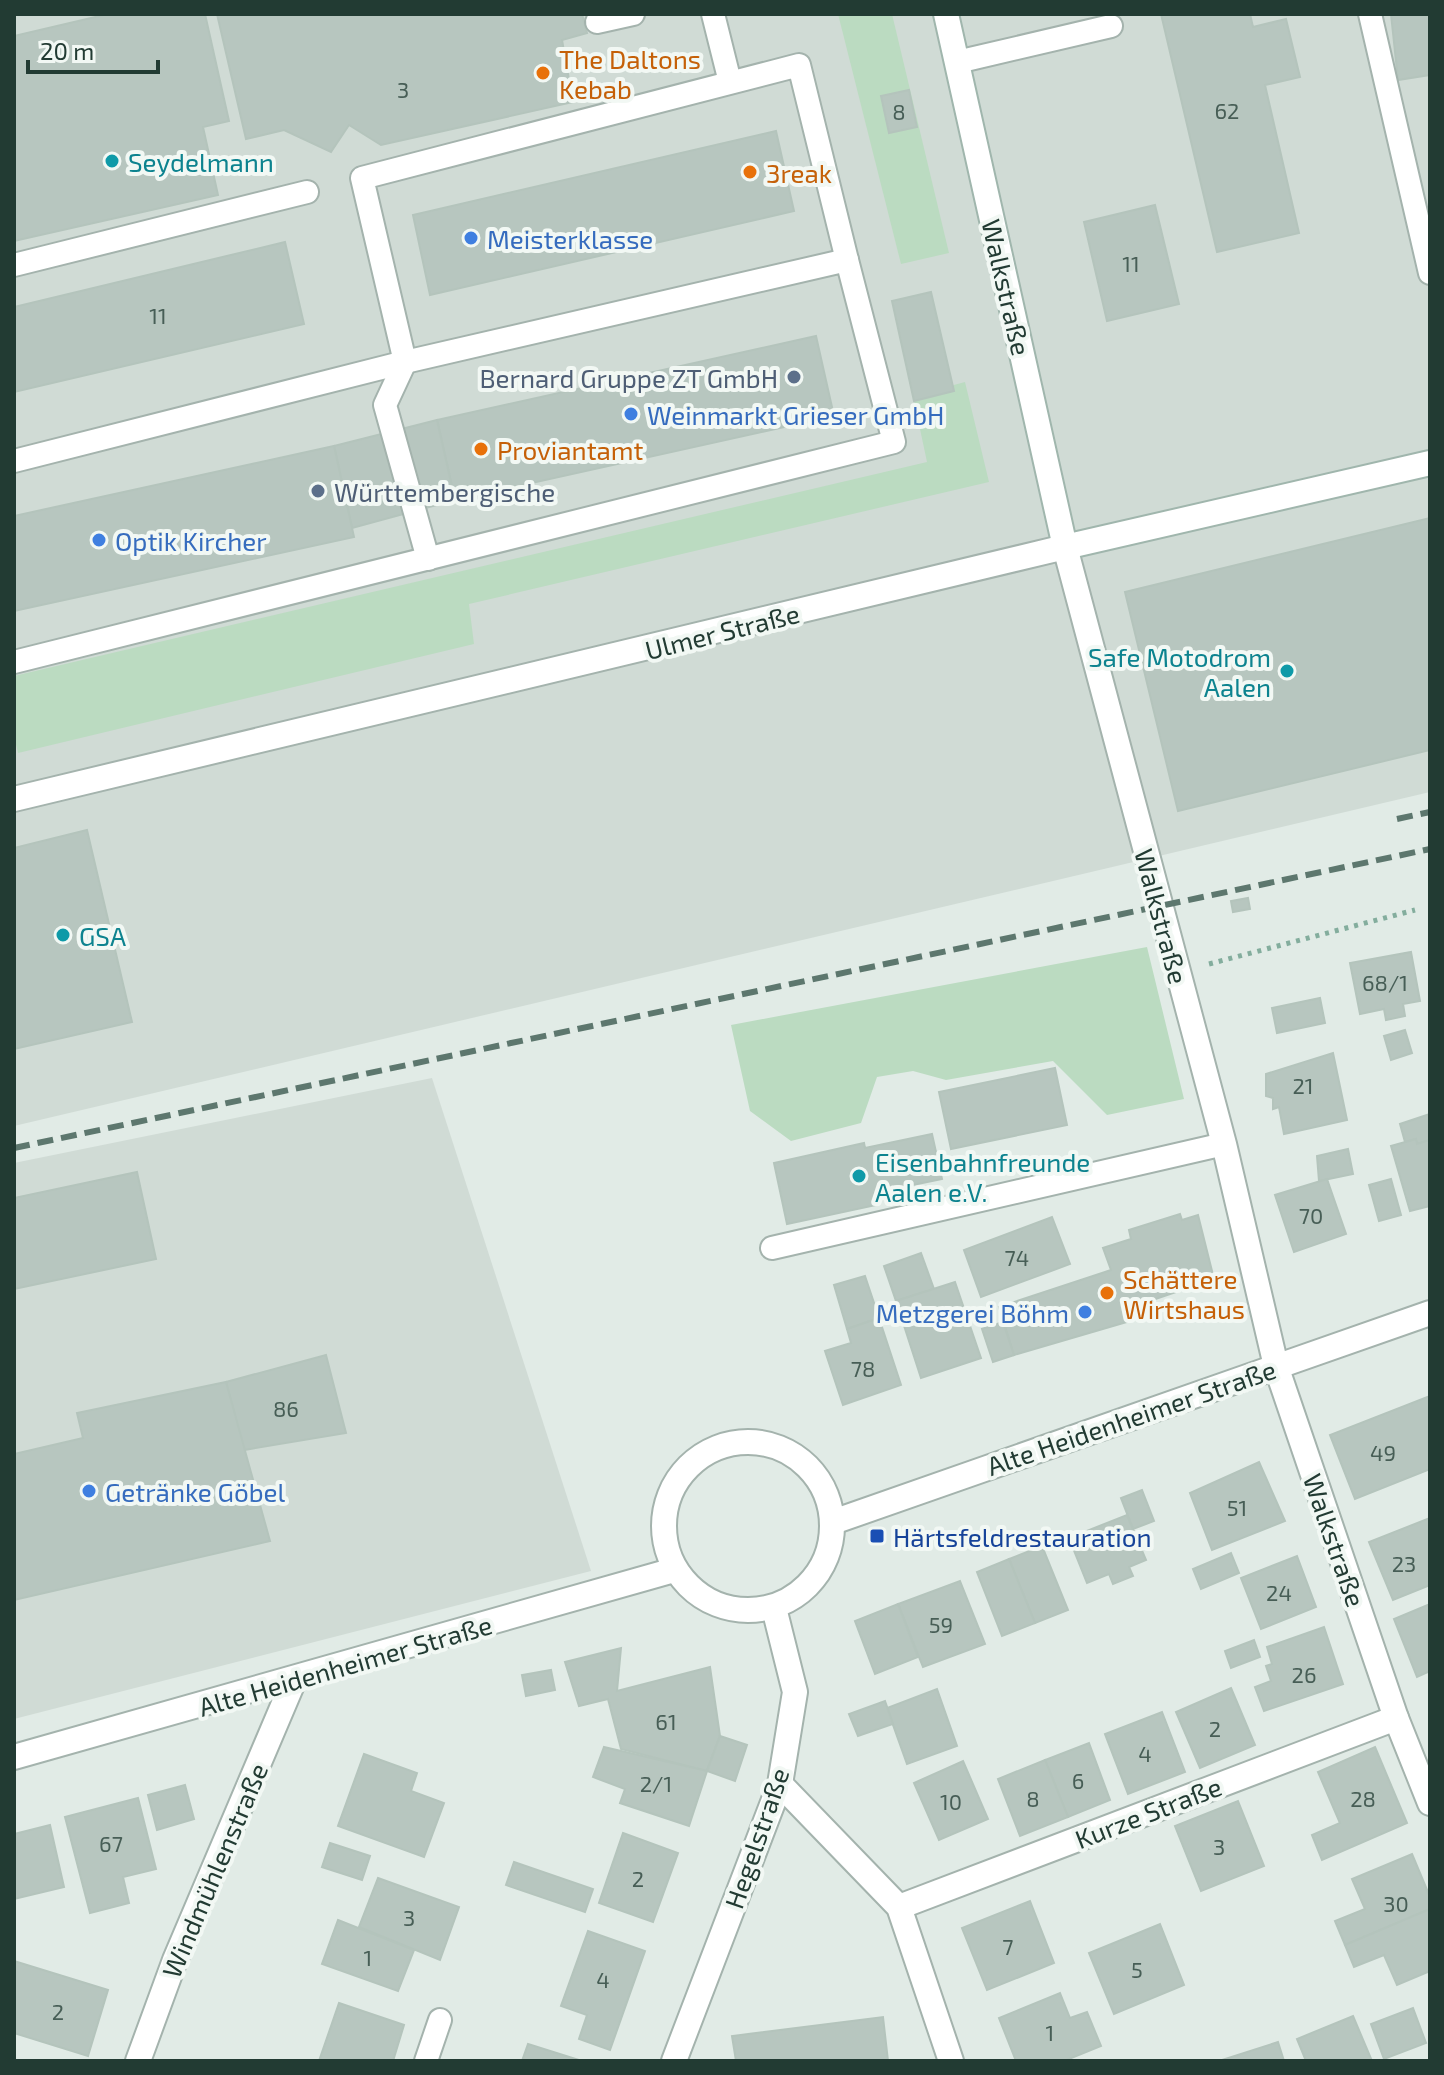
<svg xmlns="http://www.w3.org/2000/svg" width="1444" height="2075" font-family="'Exo 2',sans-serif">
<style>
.built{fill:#d0dbd5}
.green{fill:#bbdbc1}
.building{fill:#b7c6bf;stroke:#b4c4bc;stroke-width:2}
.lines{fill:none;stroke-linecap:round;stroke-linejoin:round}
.service-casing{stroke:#a4b3ad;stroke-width:26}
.minor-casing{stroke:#a4b3ad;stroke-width:28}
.tertiary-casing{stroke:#a4b3ad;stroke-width:28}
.secondary-casing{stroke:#a0b6ad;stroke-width:28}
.path{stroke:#83ad9d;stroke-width:5;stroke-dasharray:4 6;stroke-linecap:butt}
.service{stroke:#fff;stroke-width:22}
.minor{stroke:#fff;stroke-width:24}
.tertiary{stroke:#fff;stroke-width:24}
.secondary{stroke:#fff;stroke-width:24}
.rail{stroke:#5d776e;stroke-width:6;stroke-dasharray:16 8;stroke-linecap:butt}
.food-dot{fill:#e8710a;stroke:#f2f8f4;stroke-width:3}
.culture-dot{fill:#0f9aa8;stroke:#f2f8f4;stroke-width:3}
.shop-dot{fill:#3f7fe0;stroke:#f2f8f4;stroke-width:3}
.service-dot{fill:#5c6f8a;stroke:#f2f8f4;stroke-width:3}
.transit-dot{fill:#1a4fb4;stroke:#f2f8f4;stroke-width:3}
.labels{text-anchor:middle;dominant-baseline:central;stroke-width:8;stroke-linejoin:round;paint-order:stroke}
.number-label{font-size:22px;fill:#475e56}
.food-label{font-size:26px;fill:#c56008;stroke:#f2f8f4;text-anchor:start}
.culture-label{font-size:26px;fill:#0d838f;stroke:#f2f8f4;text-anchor:start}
.shop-label{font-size:26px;fill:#366cbe;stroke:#f2f8f4;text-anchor:start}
.street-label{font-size:26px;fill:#223b33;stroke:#f2f8f4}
.service-label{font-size:26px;fill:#4e5e75;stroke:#f2f8f4;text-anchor:end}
.transit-label{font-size:26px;fill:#164399;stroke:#f2f8f4;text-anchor:start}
</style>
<rect width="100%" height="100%" fill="#e1ebe6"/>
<!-- built -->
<g class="built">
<path d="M14,14H1430V792L14,1126Z"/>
<path d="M432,1078L591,1571L14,1719V1163Z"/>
</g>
<!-- green -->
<g class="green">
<path d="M838,14H892L949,253L901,264Z"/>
<path d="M965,382L989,482L469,604L474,644L18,753L14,736V676L927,462L913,396Z"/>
<path d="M1147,947L1184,1099L1107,1115L1053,1061L946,1080L913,1071L877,1077L861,1123L791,1141L750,1111L731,1025Z"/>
</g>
<!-- building -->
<g class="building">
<path d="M108,14H205L229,121L203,127L218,195L14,241V36Z"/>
<path d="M217,14H582L587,33L562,40L573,102L381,145L349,125L331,152L284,130L246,139Z"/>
<path d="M1161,14H1250L1253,27L1286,19L1300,77L1265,85L1299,233L1217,252Z"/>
<path d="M1391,14H1430V80V75L1398,80Z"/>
<path d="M909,90L917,127L889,133L881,96Z"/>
<path d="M776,131L794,211L430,295L413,215Z"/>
<path d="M1155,205L1179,304L1107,321L1084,222Z"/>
<path d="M285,242L304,324L14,392V307Z"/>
<path d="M931,292L954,391L914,401L892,301Z"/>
<path d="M816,336L834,416L455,500L437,420Z"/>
<path d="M437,420L455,500L352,528L334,446Z"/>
<path d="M334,446L354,537L14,611V516Z"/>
<path d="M1430,518V750L1178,811L1125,592Z"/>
<path d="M87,830L132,1022L14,1049V848Z"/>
<path d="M1248,898L1250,909L1233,912L1231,901Z"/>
<path d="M1411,952L1420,1001L1403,1004L1405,1016L1386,1020L1384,1009L1360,1014L1350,963Z"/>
<path d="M1320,998L1325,1023L1277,1033L1272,1008Z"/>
<path d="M1405,1030L1412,1053L1391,1060L1384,1036Z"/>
<path d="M1333,1053L1347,1120L1284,1134L1279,1107L1273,1109V1098L1266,1096V1074Z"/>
<path d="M1055,1068L1067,1125L951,1149L939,1092Z"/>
<path d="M1430,1114V1140L1417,1144L1416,1139L1405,1142L1400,1124Z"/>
<path d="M932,1134L942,1179L874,1193L876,1205L787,1224L774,1163L864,1143L865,1148Z"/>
<path d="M1416,1139L1417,1144L1430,1140V1206L1410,1211L1391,1146Z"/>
<path d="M1348,1149L1353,1174L1319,1181L1317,1156Z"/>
<path d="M137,1172L156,1259L14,1289V1198Z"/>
<path d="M1327,1179L1346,1234L1294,1252L1275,1195Z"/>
<path d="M1391,1179L1401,1215L1379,1221L1369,1185Z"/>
<path d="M1180,1214L1182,1220L1198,1215L1214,1279L1126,1309L1130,1321L1014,1355L999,1307L1111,1270L1103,1248L1131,1239L1129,1230Z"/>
<path d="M1052,1217L1070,1264L981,1297L964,1250Z"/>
<path d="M921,1253L934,1289L896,1301L884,1266Z"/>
<path d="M865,1276L879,1318L847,1329L834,1285Z"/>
<path d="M955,1282L981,1358L921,1378L896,1301Z"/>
<path d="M879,1318L901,1385L843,1405L825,1351L851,1343L847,1329Z"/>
<path d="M1003,1322L1014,1355L993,1362L982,1329Z"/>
<path d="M326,1355L346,1433L244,1450L226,1382Z"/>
<path d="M226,1382L270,1541L14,1600V1454L83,1438L77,1413Z"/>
<path d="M1430,1396V1469L1355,1499L1330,1435Z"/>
<path d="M1259,1462L1285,1521L1212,1550L1190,1493Z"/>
<path d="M1142,1490L1154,1521L1133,1529L1121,1498Z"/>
<path d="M1127,1515L1146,1560L1129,1567L1133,1576L1113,1584L1109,1574L1087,1583L1069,1538Z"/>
<path d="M1430,1518V1585L1393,1600L1369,1542Z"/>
<path d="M1042,1546L1068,1610L1035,1623L1009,1559Z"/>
<path d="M1231,1553L1239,1573L1201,1589L1193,1569Z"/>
<path d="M1297,1556L1316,1607L1261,1629L1241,1578Z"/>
<path d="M1009,1559L1035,1623L1002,1636L977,1572Z"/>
<path d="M960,1581L985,1644L923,1667L898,1604Z"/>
<path d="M898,1604L918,1657L875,1674L855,1621Z"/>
<path d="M1430,1604V1671L1417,1677L1394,1619Z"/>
<path d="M1324,1627L1343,1684L1264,1711L1255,1687L1271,1681L1266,1666L1272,1664L1267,1647Z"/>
<path d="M1254,1640L1260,1657L1231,1668L1225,1651Z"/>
<path d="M621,1648L617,1691L710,1667L720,1736L707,1771L621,1749L608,1699L579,1706L565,1662Z"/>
<path d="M551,1670L555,1690L526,1696L522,1675Z"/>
<path d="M1231,1688L1255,1745L1200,1768L1176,1712Z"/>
<path d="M937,1689L957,1746L907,1764L887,1708Z"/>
<path d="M885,1701L893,1724L858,1736L849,1714Z"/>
<path d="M1162,1712L1185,1772L1128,1794L1105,1734Z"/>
<path d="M720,1736L747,1745L735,1781L707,1771Z"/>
<path d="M1089,1743L1110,1800L1068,1817L1045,1760Z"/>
<path d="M604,1747L707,1771L689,1826L620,1803L625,1789L593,1777Z"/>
<path d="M1375,1747L1407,1823L1322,1860L1312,1835L1340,1823L1318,1772Z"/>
<path d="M364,1754L417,1773L411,1791L444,1803L424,1857L338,1826Z"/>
<path d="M1045,1760L1068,1817L1020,1836L998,1779Z"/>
<path d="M963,1761L988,1819L939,1840L914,1783Z"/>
<path d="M185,1785L194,1819L157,1830L148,1795Z"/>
<path d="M138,1798L156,1869L123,1877L129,1903L90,1913L65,1817Z"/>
<path d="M1238,1801L1264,1866L1201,1891L1175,1826Z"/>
<path d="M50,1825L64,1887L14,1899V1834Z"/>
<path d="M623,1833L678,1853L653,1922L599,1903Z"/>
<path d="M330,1843L370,1856L362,1880L322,1867Z"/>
<path d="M1412,1854L1430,1897V1909L1345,1945L1335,1921L1365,1909L1352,1879Z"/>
<path d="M514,1862L593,1889L585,1912L506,1885Z"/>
<path d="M378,1878L459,1907L440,1960L359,1927Z"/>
<path d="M1030,1901L1054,1963L987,1990L962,1928Z"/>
<path d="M1430,1909V1971L1397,1985L1384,1955L1354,1967L1345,1945Z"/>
<path d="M338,1920L414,1950L398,1991L322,1964Z"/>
<path d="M1160,1924L1184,1985L1114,2014L1089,1953Z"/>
<path d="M588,1931L645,1951L610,2050L579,2039L587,2015L561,2006Z"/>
<path d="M14,1961L108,1990L88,2056L14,2033Z"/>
<path d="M1060,1993L1070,2018L1087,2012L1101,2046L1064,2061H1016L999,2018Z"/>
<path d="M339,2003L404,2025L393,2061H319Z"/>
<path d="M1413,2008L1426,2043L1384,2059L1371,2024Z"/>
<path d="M1353,2016L1372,2061H1306L1297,2039Z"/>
<path d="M883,2017L888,2061H736L732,2036Z"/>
<path d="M1278,2042L1284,2061H1219Z"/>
<path d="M528,2044L582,2061H522Z"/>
</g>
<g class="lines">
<defs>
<g id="service">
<path d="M713,14L730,82"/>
<path d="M1370,14L1430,273"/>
<path d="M597,22L633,14"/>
<path d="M957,62L1111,26"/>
<path d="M14,265L307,192"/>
<path d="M14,461L405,362L847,260L894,442L14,662"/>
<path d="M428,559L385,405L405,362L362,178L799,65L847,260"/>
<path d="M772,1248L1224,1144"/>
<path d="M426,2061L440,2020"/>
</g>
<g id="minor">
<path d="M1276,1366L1396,1718L1430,1803"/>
<path d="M780,1784L899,1907L951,2061"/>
<path d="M899,1907L1396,1718"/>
<path d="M138,2061L175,1960L294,1680"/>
</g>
<g id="tertiary">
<path d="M14,799L1065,547L1224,1144L1276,1366"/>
<circle cx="748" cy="1526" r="84"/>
<path d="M833,1522L1430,1313"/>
<path d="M14,1757L674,1570"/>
<path d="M674,2061L780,1784L795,1692L774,1608"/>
</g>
<path id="secondary" d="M946,14L1065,547L1430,463"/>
</defs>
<!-- service casing -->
<use href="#service" class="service-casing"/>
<!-- minor casing -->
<use href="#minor" class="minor-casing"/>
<!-- tertiary casing -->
<use href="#tertiary" class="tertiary-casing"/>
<!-- secondary casing -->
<use href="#secondary" class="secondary-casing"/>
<!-- path -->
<path class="path" d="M1209,964L1415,910"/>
<!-- service -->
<use href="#service" class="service"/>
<!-- minor -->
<use href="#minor" class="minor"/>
<!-- tertiary -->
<use href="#tertiary" class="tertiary"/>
<!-- secondary -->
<use href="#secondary" class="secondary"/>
<!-- rail -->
<g class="rail">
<path d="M1397,819L1430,812"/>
<path d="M14,1148L1430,849"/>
</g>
</g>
<!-- markers -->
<g class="food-dot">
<circle cx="543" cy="73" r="8"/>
<circle cx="750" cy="172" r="8"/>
<circle cx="481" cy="449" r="8"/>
<circle cx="1107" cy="1293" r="8"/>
</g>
<g class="culture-dot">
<circle cx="112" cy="161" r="8"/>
<circle cx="1287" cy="671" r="8"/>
<circle cx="63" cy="935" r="8"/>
<circle cx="859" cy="1176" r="8"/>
</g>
<g class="shop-dot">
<circle cx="471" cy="238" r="8"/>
<circle cx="631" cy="414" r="8"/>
<circle cx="99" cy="540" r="8"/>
<circle cx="1085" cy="1312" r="8"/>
<circle cx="89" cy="1491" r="8"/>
</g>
<g class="service-dot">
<circle cx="794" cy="377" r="8"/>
<circle cx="318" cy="491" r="8"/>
</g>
<rect class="transit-dot" x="869" y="1528" width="16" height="16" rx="4"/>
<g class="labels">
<!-- number labels -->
<g class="number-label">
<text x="403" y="89">3</text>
<text x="1227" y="110">62</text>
<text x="899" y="111">8</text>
<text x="1131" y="263">11</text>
<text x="158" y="315">11</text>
<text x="1385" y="982">68/1</text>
<text x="1303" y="1085">21</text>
<text x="1311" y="1215">70</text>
<text x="1017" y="1257">74</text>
<text x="863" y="1368">78</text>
<text x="286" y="1408">86</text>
<text x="1383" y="1452">49</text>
<text x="1237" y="1507">51</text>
<text x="1404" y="1563">23</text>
<text x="1279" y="1592">24</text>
<text x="941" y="1624">59</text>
<text x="1304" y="1674">26</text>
<text x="666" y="1721">61</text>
<text x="1215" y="1728">2</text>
<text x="1145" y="1753">4</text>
<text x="1078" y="1780">6</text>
<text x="656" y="1783">2/1</text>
<text x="1033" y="1798">8</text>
<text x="1363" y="1798">28</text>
<text x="951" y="1801">10</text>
<text x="111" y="1843">67</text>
<text x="1219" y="1846">3</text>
<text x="638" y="1878">2</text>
<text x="1396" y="1903">30</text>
<text x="409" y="1917">3</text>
<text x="1008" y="1946">7</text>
<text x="368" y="1957">1</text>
<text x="1137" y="1969">5</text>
<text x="603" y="1979">4</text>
<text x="58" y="2011">2</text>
<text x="1050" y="2032">1</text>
</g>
<!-- food labels -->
<g class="food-label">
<text x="559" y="58">The Daltons<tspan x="559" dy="30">Kebab</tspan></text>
<text x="766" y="172">3reak</text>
<text x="497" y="449">Proviantamt</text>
<text x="1123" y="1278">Schättere<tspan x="1123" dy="30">Wirtshaus</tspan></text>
</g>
<!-- culture labels -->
<g class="culture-label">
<text x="128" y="161">Seydelmann</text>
<text x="1271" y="656" text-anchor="end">Safe Motodrom<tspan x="1271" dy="30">Aalen</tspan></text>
<text x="79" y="935">GSA</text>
<text x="875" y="1161">Eisenbahnfreunde<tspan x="875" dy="30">Aalen e.V.</tspan></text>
</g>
<!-- shop labels -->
<g class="shop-label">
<text x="487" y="238">Meisterklasse</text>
<text x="647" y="414">Weinmarkt Grieser GmbH</text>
<text x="115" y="540">Optik Kircher</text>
<text x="1069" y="1312" text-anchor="end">Metzgerei Böhm</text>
<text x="105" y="1491">Getränke Göbel</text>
</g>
<!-- street labels -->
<g class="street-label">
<text transform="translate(1007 287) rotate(77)">Walkstraße</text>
<text transform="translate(722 631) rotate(-14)">Ulmer Straße</text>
<text transform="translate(1162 916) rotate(75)">Walkstraße</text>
<text transform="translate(1131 1417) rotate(-19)">Alte Heidenheimer Straße</text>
<text transform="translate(1335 1540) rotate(71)">Walkstraße</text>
<text transform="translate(345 1665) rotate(-16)">Alte Heidenheimer Straße</text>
<text transform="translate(1148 1812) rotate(-21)">Kurze Straße</text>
<text transform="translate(756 1838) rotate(-71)">Hegelstraße</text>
<text transform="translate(214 1870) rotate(-67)">Windmühlenstraße</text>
</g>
<!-- service labels -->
<g class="service-label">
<text x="778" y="377">Bernard Gruppe ZT GmbH</text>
<text x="334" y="491" text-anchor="start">Württembergische</text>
</g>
<!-- transit labels -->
<g class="transit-label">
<text x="893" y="1536">Härtsfeldrestauration</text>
</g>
</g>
<!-- border -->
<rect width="1444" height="2075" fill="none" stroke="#223b33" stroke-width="32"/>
<!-- scale -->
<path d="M28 60v12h130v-12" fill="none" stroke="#223b33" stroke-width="4"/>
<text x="40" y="60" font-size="24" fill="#223b33" stroke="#f2f8f4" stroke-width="6" paint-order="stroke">20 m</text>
</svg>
